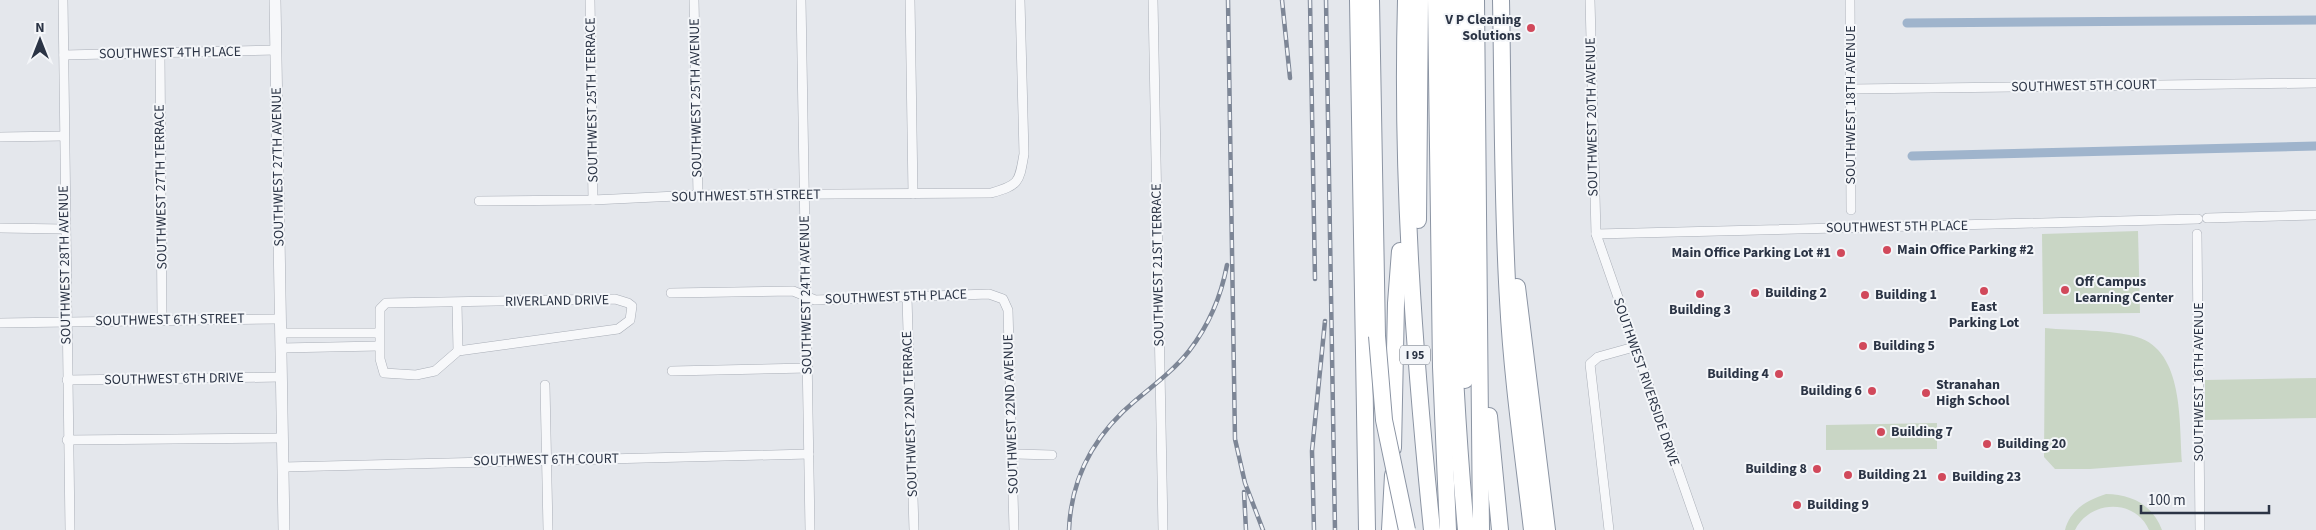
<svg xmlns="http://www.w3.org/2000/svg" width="2316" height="530" font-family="'Source Sans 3',sans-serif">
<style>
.green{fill:#c9d6c5}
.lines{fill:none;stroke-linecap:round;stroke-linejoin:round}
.canal{stroke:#9fb4cc;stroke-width:9}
.minor-casing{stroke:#a9aeb7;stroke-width:10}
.tertiary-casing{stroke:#a9aeb7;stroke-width:12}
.motorway-casing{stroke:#8b94a3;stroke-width:18}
.minor{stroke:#f7f8fa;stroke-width:9}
.tertiary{stroke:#f7f8fa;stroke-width:11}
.motorway{stroke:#fff;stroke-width:16}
.rail-casing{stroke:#7d8696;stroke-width:4.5}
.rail{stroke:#f4f6f9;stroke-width:2.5;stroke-dasharray:8;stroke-linecap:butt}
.motorway-bridge-casing{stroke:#8b94a3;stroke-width:18;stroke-linecap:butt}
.motorway-bridge{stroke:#fff;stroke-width:16}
.poi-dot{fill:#d1495b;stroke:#f4f6f9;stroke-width:2}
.labels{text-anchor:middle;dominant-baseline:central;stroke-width:4;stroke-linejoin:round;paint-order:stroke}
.shield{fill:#f4f6f9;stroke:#676e7b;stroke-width:1}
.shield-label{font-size:12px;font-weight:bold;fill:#2b3445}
.poi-label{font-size:14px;font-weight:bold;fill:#2b3445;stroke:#f4f6f9;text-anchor:start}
.street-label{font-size:14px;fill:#2b3445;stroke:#f4f6f9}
</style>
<rect width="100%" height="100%" fill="#e4e7ec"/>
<!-- green -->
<g class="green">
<path d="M2138,231L2140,313L2043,314L2042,234Z"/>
<path d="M2045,328C2073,331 2110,329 2137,337C2184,351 2179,422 2182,462L2090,469H2055L2044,457Z"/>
<path d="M2316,378V418L2205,420V380Z"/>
<path d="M1937,423V449L1826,450V425Z"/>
<path d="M2106,494C2131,494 2153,505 2162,530H2149C2135,498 2090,500 2075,530H2065C2070,510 2087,500 2106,494Z"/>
</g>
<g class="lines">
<!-- canal -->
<g class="canal">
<path d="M1907,23L2316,20"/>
<path d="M1912,156L2316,146"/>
</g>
<defs>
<g id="minor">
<path d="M63,0L70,530"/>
<path d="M590,0L593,200"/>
<path d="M694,0L698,195"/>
<path d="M801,0L810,530"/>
<path d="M910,0L913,194"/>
<path d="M1153,0L1163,530"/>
<path d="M1590,0L1596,234L1699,530"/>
<path d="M1850,0L1851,210"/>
<path d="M160,54L162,320"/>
<path d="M64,55L276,50"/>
<path d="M1851,89L2316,83"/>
<path d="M0,137L64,136"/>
<path d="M479,201L593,200L698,195L991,193C1020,185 1019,182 1024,154L1020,0"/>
<path d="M2207,218L2316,215"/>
<path d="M0,228L65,229"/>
<path d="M1596,234L2198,219"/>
<path d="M2197,234L2200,530"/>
<path d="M671,293L793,291L815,300L989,294L1003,299L1008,310L1014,530"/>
<path d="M907,298L914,530"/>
<path d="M615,299L628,303L632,306L630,320L618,329L458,351L435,371L416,375L384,373L380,359V309L386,303Z"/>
<path d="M457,303L458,351"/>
<path d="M0,323L280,319"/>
<path d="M281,333H378"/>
<path d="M281,348L379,346"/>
<path d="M672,371L808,368"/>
<path d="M67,380L281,377"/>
<path d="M545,385L548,530"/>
<path d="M67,440L282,438"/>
<path d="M1012,454L1052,455"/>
<path d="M283,467L809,454"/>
<path d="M1609,530L1590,364L1598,357L1634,347"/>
</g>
<path id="tertiary" d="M275,0L284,530"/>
<g id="motorway">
<path d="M1358,0L1367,530"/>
<path d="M1371,0L1377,336"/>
<path d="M1406,0C1401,178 1414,353 1432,530"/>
<path d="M1436,0L1441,367L1448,530"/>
<path d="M1448,0C1446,177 1450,354 1466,530"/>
<path d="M1461,0L1465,380"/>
<path d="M1476,0L1481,530"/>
<path d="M1501,0C1503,100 1502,200 1508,300C1512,377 1523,453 1532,530"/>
<path d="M1418,220L1420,0"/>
<path d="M1517,287L1547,530"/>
<path d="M1489,416L1500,530"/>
<path d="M1393,448L1396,303L1400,251"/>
<path d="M1390,530L1393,475"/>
</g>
</defs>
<!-- minor casing -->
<use href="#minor" class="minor-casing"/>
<!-- tertiary casing -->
<use href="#tertiary" class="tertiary-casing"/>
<!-- motorway casing -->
<use href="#motorway" class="motorway-casing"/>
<!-- minor -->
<use href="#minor" class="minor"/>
<!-- tertiary -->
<use href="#tertiary" class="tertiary"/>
<!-- motorway -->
<use href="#motorway" class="motorway"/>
<defs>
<g id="rail">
<path d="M1228,0L1235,439L1245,483L1263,530"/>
<path d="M1282,0L1290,78"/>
<path d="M1310,0L1315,279"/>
<path d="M1326,0L1335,530"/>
<path d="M1244,492L1246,530"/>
<path d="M1069,530C1071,476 1095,434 1136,400C1154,385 1174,370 1189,351C1209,325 1221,297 1227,265"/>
<path d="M1314,530L1312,451L1325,321"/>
</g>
</defs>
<!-- rail casing -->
<use href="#rail" class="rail-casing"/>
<!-- rail -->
<use href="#rail" class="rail"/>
<defs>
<path id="motorway-bridge" d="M1377,336L1384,420L1407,530"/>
</defs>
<!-- motorway-bridge casing -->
<use href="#motorway-bridge" class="motorway-bridge-casing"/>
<!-- motorway-bridge -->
<use href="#motorway-bridge" class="motorway-bridge"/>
</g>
<!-- markers -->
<g class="poi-dot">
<circle cx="1531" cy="28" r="5"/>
<circle cx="1887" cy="250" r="5"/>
<circle cx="1841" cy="253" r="5"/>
<circle cx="2065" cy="290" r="5"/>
<circle cx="1984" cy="291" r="5"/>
<circle cx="1755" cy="293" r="5"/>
<circle cx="1700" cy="294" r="5"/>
<circle cx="1865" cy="295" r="5"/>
<circle cx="1863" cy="346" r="5"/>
<circle cx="1779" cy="374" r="5"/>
<circle cx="1872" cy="391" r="5"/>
<circle cx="1926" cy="393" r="5"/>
<circle cx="1881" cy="432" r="5"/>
<circle cx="1987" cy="444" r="5"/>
<circle cx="1817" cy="469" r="5"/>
<circle cx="1848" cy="475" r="5"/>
<circle cx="1942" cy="477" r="5"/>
<circle cx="1797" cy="505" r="5"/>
</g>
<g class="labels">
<!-- shield labels -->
<rect class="shield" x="1400" y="345.5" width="30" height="19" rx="4"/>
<g class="shield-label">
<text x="1415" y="355">I 95</text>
</g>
<!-- poi labels -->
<g class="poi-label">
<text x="1521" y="20" text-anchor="end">V P Cleaning<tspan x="1521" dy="16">Solutions</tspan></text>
<text x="1897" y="250">Main Office Parking #2</text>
<text x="1831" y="253" text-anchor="end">Main Office Parking Lot #1</text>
<text x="2075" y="282">Off Campus<tspan x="2075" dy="16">Learning Center</tspan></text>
<text x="1765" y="293">Building 2</text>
<text x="1875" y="295">Building 1</text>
<text x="1984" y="307" text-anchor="middle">East<tspan x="1984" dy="16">Parking Lot</tspan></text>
<text x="1700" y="310" text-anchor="middle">Building 3</text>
<text x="1873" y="346">Building 5</text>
<text x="1769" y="374" text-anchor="end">Building 4</text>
<text x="1936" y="385">Stranahan<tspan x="1936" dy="16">High School</tspan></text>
<text x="1862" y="391" text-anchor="end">Building 6</text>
<text x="1891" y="432">Building 7</text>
<text x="1997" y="444">Building 20</text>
<text x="1807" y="469" text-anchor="end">Building 8</text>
<text x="1858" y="475">Building 21</text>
<text x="1952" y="477">Building 23</text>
<text x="1807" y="505">Building 9</text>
</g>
<!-- street labels -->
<g class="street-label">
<text transform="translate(170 53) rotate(-1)">SOUTHWEST 4TH PLACE</text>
<text transform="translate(2084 86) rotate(-1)">SOUTHWEST 5TH COURT</text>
<text transform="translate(696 98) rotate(-91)">SOUTHWEST 25TH AVENUE</text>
<text transform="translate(592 100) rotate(-91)">SOUTHWEST 25TH TERRACE</text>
<text transform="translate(1851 105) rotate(-90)">SOUTHWEST 18TH AVENUE</text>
<text transform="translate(1592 117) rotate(-91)">SOUTHWEST 20TH AVENUE</text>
<text transform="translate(278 167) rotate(-91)">SOUTHWEST 27TH AVENUE</text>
<text transform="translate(161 187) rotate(-91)">SOUTHWEST 27TH TERRACE</text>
<text transform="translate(746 196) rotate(-1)">SOUTHWEST 5TH STREET</text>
<text transform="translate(1897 227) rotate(-1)">SOUTHWEST 5TH PLACE</text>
<text transform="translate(65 265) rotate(-91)">SOUTHWEST 28TH AVENUE</text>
<text transform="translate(1158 265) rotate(-91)">SOUTHWEST 21ST TERRACE</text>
<text transform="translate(806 295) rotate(-91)">SOUTHWEST 24TH AVENUE</text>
<text transform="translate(896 297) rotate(-2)">SOUTHWEST 5TH PLACE</text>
<text transform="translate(557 301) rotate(-1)">RIVERLAND DRIVE</text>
<text transform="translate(170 320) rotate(-1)">SOUTHWEST 6TH STREET</text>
<text transform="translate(174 379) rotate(-1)">SOUTHWEST 6TH DRIVE</text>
<text transform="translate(1646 382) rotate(71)">SOUTHWEST RIVERSIDE DRIVE</text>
<text transform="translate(2199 382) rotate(-90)">SOUTHWEST 16TH AVENUE</text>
<text transform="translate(910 414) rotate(-92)">SOUTHWEST 22ND TERRACE</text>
<text transform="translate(1011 414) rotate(-92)">SOUTHWEST 22ND AVENUE</text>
<text transform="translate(546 460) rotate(-1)">SOUTHWEST 6TH COURT</text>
</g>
</g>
<!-- north arrow -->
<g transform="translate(40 40)" stroke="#f4f6f9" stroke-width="4" paint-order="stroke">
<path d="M0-4L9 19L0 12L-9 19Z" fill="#2b3445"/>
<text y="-8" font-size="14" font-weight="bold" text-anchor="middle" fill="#2b3445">N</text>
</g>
<!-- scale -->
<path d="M2141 505v8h128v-8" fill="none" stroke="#2b3445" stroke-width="2.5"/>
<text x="2148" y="505" font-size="15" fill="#2b3445" stroke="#f4f6f9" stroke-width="4" paint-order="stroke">100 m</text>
</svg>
